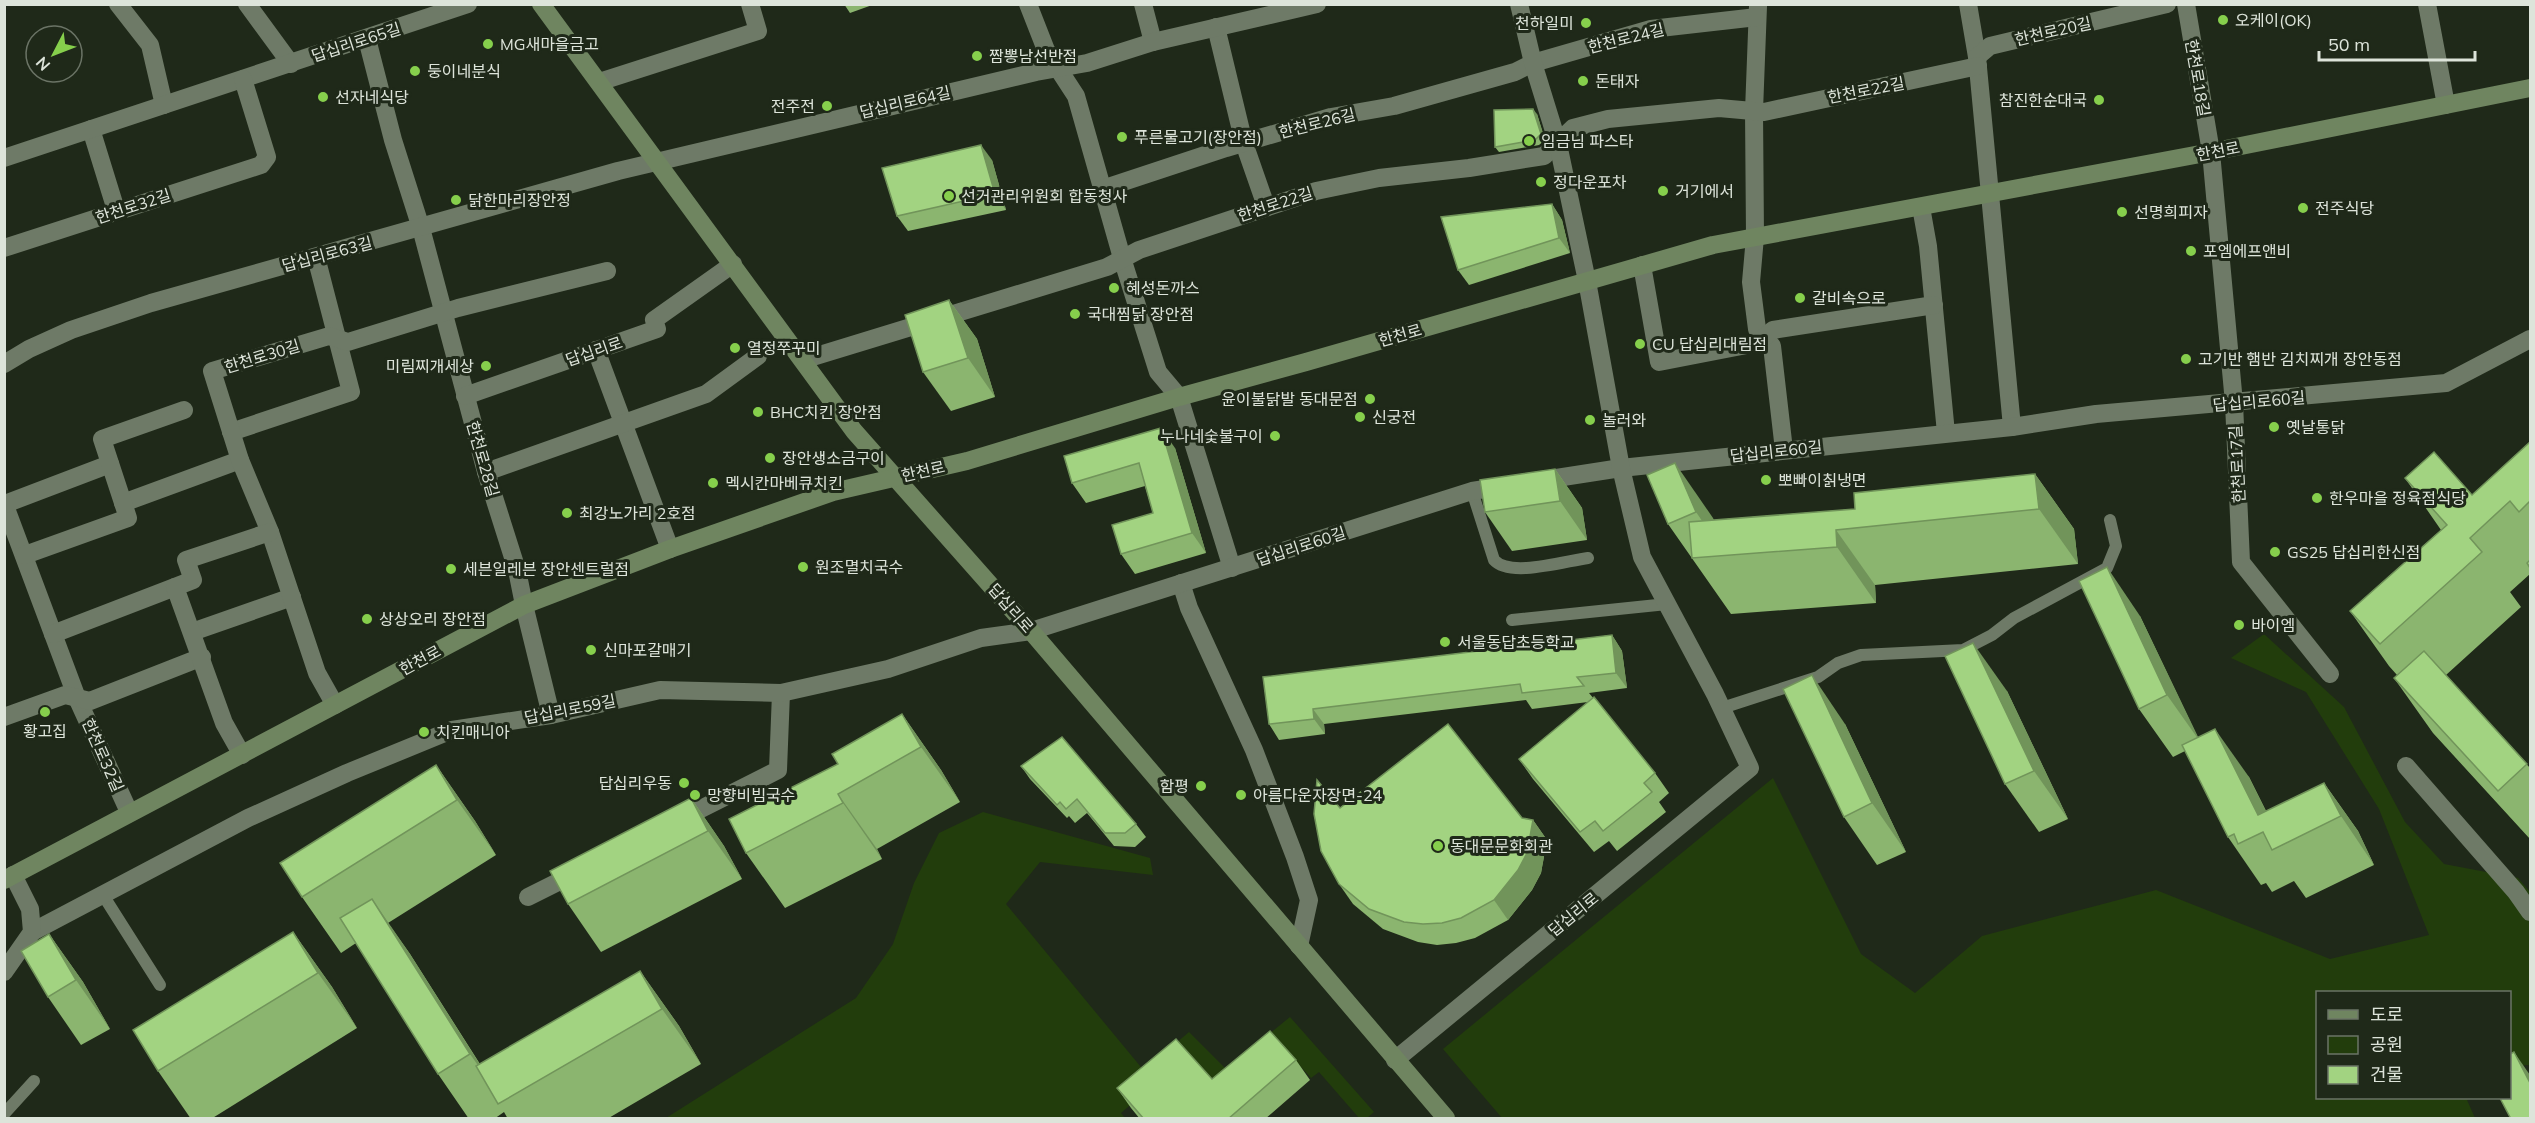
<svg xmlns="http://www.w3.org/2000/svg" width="2535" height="1123" font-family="Mulish,'Noto Sans KR',sans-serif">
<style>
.green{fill:#223d0c}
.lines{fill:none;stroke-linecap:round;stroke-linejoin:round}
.service{stroke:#6e7a67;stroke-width:12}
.minor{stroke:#6e7a67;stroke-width:18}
.secondary{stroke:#6f8560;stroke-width:18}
.wall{fill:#8bb56f}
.shaded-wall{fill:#71945a}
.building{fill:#a2d381;stroke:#71945a;stroke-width:1.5}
.poi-dot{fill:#86cf4c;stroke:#1f2919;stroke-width:2}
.labels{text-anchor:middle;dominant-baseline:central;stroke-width:6;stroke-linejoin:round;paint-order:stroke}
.poi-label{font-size:16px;fill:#dde4da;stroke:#1f2919;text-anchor:start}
.street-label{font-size:16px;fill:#dde4da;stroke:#1f2919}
</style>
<rect width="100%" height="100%" fill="#1f2919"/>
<!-- green -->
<g class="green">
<path d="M2264,634L2344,707L2405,822L2444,864L2518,878L2530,892V1065L2510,1066V992H2318V1098H2469L2467,1100L2475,1118H1502L1443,1049L1773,778L1861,954L1915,993L1982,936L2156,890L2330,959L2429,935L2379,809L2306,692L2231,658Z"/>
<path d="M983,812L1150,858L1153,875L1040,862L1006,904L1155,1084L1121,1113L1125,1118H666L856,998L893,944L914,883L939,833Z"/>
<path d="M1290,1017L1374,1112L1367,1118H1359L1319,1072L1311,1078L1284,1048L1225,1095L1149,1066L1189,1032L1226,1069Z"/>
</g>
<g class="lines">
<!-- service -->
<g class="service">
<path d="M1472,491L1494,560C1510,578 1565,561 1588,558"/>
<path d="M1512,620L1667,604"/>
<path d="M1722,708L1818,677L1838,663L1861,655L1963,650L1992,635L2014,618L2107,568L2116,546L2110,520"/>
<path d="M103,895L160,985"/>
<path d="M4,1114L34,1081"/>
</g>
<!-- minor -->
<g class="minor">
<path d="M118,4L150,45L164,105"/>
<path d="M247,4L291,64"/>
<path d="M1028,4L1046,50L1076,96L1122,258L1158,372L1179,397L1232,568"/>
<path d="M1143,4L1153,42"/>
<path d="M1968,4L1977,57L2012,427"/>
<path d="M2186,4L2211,152L2234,403L2241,562L2330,674"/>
<path d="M2427,4L2446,105"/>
<path d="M1758,6L1754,111L1755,237L1751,282L1757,329L1772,346L1784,450"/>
<path d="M1216,27L1244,143L1266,206"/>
<path d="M367,39L393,140L421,228L486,472L517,570L524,605L551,715"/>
<path d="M1977,57L1990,46L2167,4"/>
<path d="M599,82L758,31L750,4"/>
<path d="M91,129L116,210"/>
<path d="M4,158L468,4"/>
<path d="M1102,189L1226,148L1331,117L1394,106L1515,72L1533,63L1651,29L1757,17"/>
<path d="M1921,207L1928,246L1946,433"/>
<path d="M4,248L261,165L267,157L243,79"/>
<path d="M1642,265L1659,362L1757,343L1773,330L1934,305"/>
<path d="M596,350L670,549"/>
<path d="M803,360L1107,267L1139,250L1316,191L1379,178L1469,168L1544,156L1573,128L1608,119L1719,108L1764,112L1978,66"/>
<path d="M4,364L29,349L71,330L151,303L618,171L1036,72L1087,63L1153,42L1317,4"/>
<path d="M465,396L657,329L654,320L733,264"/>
<path d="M231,432L351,392L316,257"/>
<path d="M486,472L706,394L758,356"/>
<path d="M1537,481L1621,468L2012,427L2096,414L2446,383L2530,339"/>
<path d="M4,503L77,698L129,812"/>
<path d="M123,503L240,460"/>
<path d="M5,504L110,464"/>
<path d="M25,555L128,518L102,439L184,410"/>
<path d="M1181,583L1189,608L1254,750L1295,857L1309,900L1299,946"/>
<path d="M192,632L292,597"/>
<path d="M53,634L175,587"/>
<path d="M335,705L317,673L270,532L240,460L212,371L329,336L348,342L458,308L607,271"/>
<path d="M4,717L65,695L90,701L202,657"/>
<path d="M242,755L224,723L175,587L193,580L186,560L270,532"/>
<path d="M2406,766L2516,892L2530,912"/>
<path d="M677,821L778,770L781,693"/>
<path d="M528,897L578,872"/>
<path d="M32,932L248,818L347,773L452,730L551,715L660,690L781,693L888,669L981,638L1031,631L1472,491L1504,486"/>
<path d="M4,972L32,932L30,909L13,875"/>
<path d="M1395,1060L1750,768L1715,694L1642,557L1621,468L1587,281L1558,144L1533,63L1519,4"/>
</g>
<!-- secondary -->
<g class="secondary">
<path d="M541,4L854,431L1031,631L1446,1118"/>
<path d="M4,880L524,605L670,549L833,492L967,461L1179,397L1306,362L1713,245L2211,152L2530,88"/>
</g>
</g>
<!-- wall -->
<g class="wall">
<path d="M844,4H875L850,13Z"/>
<path d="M1537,114L1545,140L1539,145L1499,152L1495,147Z"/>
<path d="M992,160L1006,210L908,231L897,216Z"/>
<path d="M1552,204L1562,220L1570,253L1469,285L1458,270Z"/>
<path d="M949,300L977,339L995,397L951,411L923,372Z"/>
<path d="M2530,442V574L2510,592L2521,607L2446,675L2530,768V839L2433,733L2394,678L2397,675L2389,666L2350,611L2441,530L2405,478L2472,495Z"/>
<path d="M1175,448L1206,553L1135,574L1121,554L1153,513L1145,486L1086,503L1072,483Z"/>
<path d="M1555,469L1582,508L1587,540L1512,551L1485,512Z"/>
<path d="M2035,474L2074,529L2078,564L1875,585L1876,603L1731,614L1668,524L1647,475L1714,520L1855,509Z"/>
<path d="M2140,616L2198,738L2249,777L2266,811L2324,783L2358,831L2374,865L2306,898L2294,881L2272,892L2266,883L2261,885L2228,837L2185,751L2173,757L2139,709Z"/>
<path d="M1612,635L1622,651L1627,688L1589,693L1655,773L1669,793L1659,802L1666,812L1617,851L1609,841L1594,852L1533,779L1519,759L1588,702L1532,709L1526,700L1324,724L1325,734L1279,740L1269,724L1263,677Z"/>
<path d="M2007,691L2068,819L2039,832L2005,784Z"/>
<path d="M902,714L941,770L960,802L877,849L882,859L785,908L746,853L838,764Z"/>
<path d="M1845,724L1906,852L1877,865L1844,817Z"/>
<path d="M436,765L475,821L496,855L388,923L410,954L480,1064L640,971L679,1026L701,1064L607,1119H508L504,1112L494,1119H469L438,1074L356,943L341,953L302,897Z"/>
<path d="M1021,766L1136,824L1146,837L1135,847L1114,846L1087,813L1075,823L1069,816L1067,818L1030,779Z"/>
<path d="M691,798L724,846L742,879L601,952L568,904Z"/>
<path d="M1340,808L1522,818L1533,820L1547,840L1541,873L1532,890L1508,920L1475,938L1456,943L1437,945L1418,942L1383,929L1353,904L1339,884Z"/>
<path d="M293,932L332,987L357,1028L211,1119H191L158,1071Z"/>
<path d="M49,934L83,982L110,1029L81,1045L48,997Z"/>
<path d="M1296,1060L1310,1080L1265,1119H1140L1131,1108L1117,1088L1212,1079Z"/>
</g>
<!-- shaded-wall -->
<g class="shaded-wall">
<path d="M1533,109L1537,114L1545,140L1541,134Z"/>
<path d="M981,145L992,160L1006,210L995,194Z"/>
<path d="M1552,204L1562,220L1570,253L1559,238Z"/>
<path d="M949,300L977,339L995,397L968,358Z"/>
<path d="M1161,428L1175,448L1206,553L1192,533Z"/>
<path d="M1675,463L1713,518L1730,555L1726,556L1696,512Z"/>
<path d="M1555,469L1582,508L1587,540L1560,501Z"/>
<path d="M2035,474L2074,529L2078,564L2039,509Z"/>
<path d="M1836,530L1875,585L1876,603L1837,547Z"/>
<path d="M2107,567L2140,616L2201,743L2167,695Z"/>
<path d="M1612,635L1622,651L1627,688L1616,673Z"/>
<path d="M1973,643L2007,691L2068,819L2034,771Z"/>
<path d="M1812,675L1845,724L1906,852L1872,803Z"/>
<path d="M1313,709L1324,724L1325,734L1314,719Z"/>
<path d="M902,714L941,770L960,802L921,747Z"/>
<path d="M2215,729L2249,777L2283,845L2258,815Z"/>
<path d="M436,765L475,821L496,855L457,800Z"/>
<path d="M2324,783L2358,831L2374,865L2341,816Z"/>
<path d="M838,794L877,849L882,859L843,803Z"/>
<path d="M691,798L724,846L742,879L708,831Z"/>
<path d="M1533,820L1547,840L1541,873L1532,890L1508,920L1494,900Z"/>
<path d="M372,899L410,954L503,1101L470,1054Z"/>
<path d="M293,932L332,987L357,1028L318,973Z"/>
<path d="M49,934L83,982L110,1029L76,980Z"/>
<path d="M640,971L679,1026L701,1064L662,1009Z"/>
<path d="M2514,1052L2530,1075V1083Z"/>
</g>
<!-- building -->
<g class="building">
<path d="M1533,109L1541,134L1535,140L1495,147L1494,110Z"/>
<path d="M981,145L995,194L897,216L882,168Z"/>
<path d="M1552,204L1559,238L1458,270L1441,217Z"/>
<path d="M949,300L968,358L923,372L905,315Z"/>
<path d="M1161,428L1192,533L1121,554L1112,525L1153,513L1139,463L1072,483L1064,456Z"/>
<path d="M2530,442V501L2519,512L2510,501L2470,538L2482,552L2380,644L2350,611L2447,525L2405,478L2434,452L2472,495Z"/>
<path d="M1675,463L1696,512L1668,524L1647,475Z"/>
<path d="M1555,469L1560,501L1485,512L1480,480Z"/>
<path d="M2035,474L2039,509L1836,530L1837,547L1692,558L1689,522L1855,509L1854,493Z"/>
<path d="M2530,560V568L2527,563Z"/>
<path d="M2107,567L2167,695L2139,709L2079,581Z"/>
<path d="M1612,635L1616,673L1577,677L1584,686L1522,693L1520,684L1313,709L1314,719L1269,724L1263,677Z"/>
<path d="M1973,643L2034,771L2005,784L1945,656Z"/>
<path d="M2424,651L2527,764L2498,791L2394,678Z"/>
<path d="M1812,675L1872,803L1844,817L1783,689Z"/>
<path d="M1594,697L1655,773L1644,783L1652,792L1603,831L1595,821L1580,832L1519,759Z"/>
<path d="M902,714L921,747L838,794L843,803L746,853L729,819L838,764L832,754Z"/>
<path d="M1448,724L1522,818L1533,820L1527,853L1518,870L1494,900L1461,918L1442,923L1423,924L1404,922L1369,909L1339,884L1321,851L1314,814L1317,780L1340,808Z"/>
<path d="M2215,729L2258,815L2324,783L2341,816L2272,850L2263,832L2238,844L2234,834L2228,837L2182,745Z"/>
<path d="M1062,737L1136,824L1125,833H1105L1077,799L1066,809L1060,802L1057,805L1021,766Z"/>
<path d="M436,765L457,800L302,897L280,863Z"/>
<path d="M691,798L708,831L568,904L550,871Z"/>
<path d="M372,899L470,1054L438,1074L340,918Z"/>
<path d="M293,932L318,973L158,1071L133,1030Z"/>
<path d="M49,934L76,980L48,997L21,951Z"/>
<path d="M640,971L662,1009L498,1104L476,1066Z"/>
<path d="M1270,1031L1296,1060L1228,1119H1144L1117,1088L1176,1039L1212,1079Z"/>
<path d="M2514,1052L2530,1083V1119H2511L2500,1098H2510V1054Z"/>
</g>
<!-- markers -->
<g class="poi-dot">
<circle cx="2223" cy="20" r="6"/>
<circle cx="1586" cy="23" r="6"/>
<circle cx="488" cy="44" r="6"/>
<circle cx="977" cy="56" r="6"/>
<circle cx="415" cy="71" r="6"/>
<circle cx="1583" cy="81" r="6"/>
<circle cx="323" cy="97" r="6"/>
<circle cx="2099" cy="100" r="6"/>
<circle cx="827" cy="106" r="6"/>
<circle cx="1122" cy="137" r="6"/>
<circle cx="1529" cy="141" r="6"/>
<circle cx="1541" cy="182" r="6"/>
<circle cx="1663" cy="191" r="6"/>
<circle cx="949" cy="196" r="6"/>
<circle cx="456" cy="200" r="6"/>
<circle cx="2303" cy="208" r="6"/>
<circle cx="2122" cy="212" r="6"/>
<circle cx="2191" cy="251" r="6"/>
<circle cx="1114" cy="288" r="6"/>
<circle cx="1800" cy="298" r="6"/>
<circle cx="1075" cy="314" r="6"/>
<circle cx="1640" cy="344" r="6"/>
<circle cx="735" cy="348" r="6"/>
<circle cx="2186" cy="359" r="6"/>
<circle cx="486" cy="366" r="6"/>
<circle cx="1370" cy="399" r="6"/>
<circle cx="758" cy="412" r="6"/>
<circle cx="1360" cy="417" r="6"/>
<circle cx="1590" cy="420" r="6"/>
<circle cx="2274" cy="427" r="6"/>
<circle cx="1275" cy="436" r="6"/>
<circle cx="770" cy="458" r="6"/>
<circle cx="1766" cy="480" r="6"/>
<circle cx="713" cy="483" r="6"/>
<circle cx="2317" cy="498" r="6"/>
<circle cx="567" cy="513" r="6"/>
<circle cx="2275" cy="552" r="6"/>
<circle cx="803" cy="567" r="6"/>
<circle cx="451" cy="569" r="6"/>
<circle cx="367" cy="619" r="6"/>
<circle cx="2239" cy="625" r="6"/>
<circle cx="1445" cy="642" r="6"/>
<circle cx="591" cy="650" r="6"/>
<circle cx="45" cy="712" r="6"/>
<circle cx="424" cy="732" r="6"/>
<circle cx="684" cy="783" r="6"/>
<circle cx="1201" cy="786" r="6"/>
<circle cx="695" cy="795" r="6"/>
<circle cx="1241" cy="795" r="6"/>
<circle cx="1438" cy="846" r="6"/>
</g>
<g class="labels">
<!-- poi labels -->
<g class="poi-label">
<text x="2235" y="20">오케이(OK)</text>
<text x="1574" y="23" text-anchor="end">천하일미</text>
<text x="500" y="44">MG새마을금고</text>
<text x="989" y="56">짬뽕남선반점</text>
<text x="427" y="71">둥이네분식</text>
<text x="1595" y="81">돈태자</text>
<text x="335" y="97">선자네식당</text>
<text x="2087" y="100" text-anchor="end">참진한순대국</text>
<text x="815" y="106" text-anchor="end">전주전</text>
<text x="1134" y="137">푸른물고기(장안점)</text>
<text x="1541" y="141">임금님 파스타</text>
<text x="1553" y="182">정다운포차</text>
<text x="1675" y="191">거기에서</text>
<text x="961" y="196">선거관리위원회 합동청사</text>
<text x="468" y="200">닭한마리장안정</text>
<text x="2315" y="208">전주식당</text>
<text x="2134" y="212">선명희피자</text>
<text x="2203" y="251">포엠에프앤비</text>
<text x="1126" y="288">혜성돈까스</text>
<text x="1812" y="298">갈비속으로</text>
<text x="1087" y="314">국대찜닭 장안점</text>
<text x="1652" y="344">CU 답십리대림점</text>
<text x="747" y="348">열정쭈꾸미</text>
<text x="2198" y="359">고기반 햄반 김치찌개 장안동점</text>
<text x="474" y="366" text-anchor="end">미림찌개세상</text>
<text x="1358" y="399" text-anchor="end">윤이불닭발 동대문점</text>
<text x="770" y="412">BHC치킨 장안점</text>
<text x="1372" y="417">신궁전</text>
<text x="1602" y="420">놀러와</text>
<text x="2286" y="427">옛날통닭</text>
<text x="1263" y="436" text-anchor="end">누나네숯불구이</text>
<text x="782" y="458">장안생소금구이</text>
<text x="1778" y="480">뽀빠이칡냉면</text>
<text x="725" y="483">멕시칸마베큐치킨</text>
<text x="2329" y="498">한우마을 정육점식당</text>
<text x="579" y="513">최강노가리 2호점</text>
<text x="2287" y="552">GS25 답십리한신점</text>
<text x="815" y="567">원조멸치국수</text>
<text x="463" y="569">세븐일레븐 장안센트럴점</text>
<text x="379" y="619">상상오리 장안점</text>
<text x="2251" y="625">바이엠</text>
<text x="1457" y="642">서울동답초등학교</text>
<text x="603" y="650">신마포갈매기</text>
<text x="45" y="731" text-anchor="middle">황고집</text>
<text x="436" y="732">치킨매니아</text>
<text x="672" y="783" text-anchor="end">답십리우동</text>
<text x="1189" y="786" text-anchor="end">함평</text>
<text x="707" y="795">망향비빔국수</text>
<text x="1253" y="795">아름다운자장면-24</text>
<text x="1450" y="846">동대문문화회관</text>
</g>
<!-- street labels -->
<g class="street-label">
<text transform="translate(2053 31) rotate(-13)">한천로20길</text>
<text transform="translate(1626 38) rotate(-14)">한천로24길</text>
<text transform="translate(356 42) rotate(-18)">답십리로65길</text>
<text transform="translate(2198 78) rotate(80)">한천로18길</text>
<text transform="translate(1866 90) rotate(-11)">한천로22길</text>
<text transform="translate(905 102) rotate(-13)">답십리로64길</text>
<text transform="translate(1317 123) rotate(-14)">한천로26길</text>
<text transform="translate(2218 151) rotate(-11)">한천로</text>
<text transform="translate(1275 204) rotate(-18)">한천로22길</text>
<text transform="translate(133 206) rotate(-18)">한천로32길</text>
<text transform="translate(327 254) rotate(-15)">답십리로63길</text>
<text transform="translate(1400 335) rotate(-16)">한천로</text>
<text transform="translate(594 351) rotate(-19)">답십리로</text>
<text transform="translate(262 356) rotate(-17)">한천로30길</text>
<text transform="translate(2259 401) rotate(-5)">답십리로60길</text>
<text transform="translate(1776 451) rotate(-6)">답십리로60길</text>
<text transform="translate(483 459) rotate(74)">한천로28길</text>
<text transform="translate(2237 464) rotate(-93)">한천로17길</text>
<text transform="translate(923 471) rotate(-13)">한천로</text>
<text transform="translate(1301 546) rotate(-18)">답십리로60길</text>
<text transform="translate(1011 608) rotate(49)">답십리로</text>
<text transform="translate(420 660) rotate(-28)">한천로</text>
<text transform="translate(570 709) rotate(-11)">답십리로59길</text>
<text transform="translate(103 755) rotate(66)">한천로32길</text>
<text transform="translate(1573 914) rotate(-39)">답십리로</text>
</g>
</g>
<!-- border -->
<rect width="2535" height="1123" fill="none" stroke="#dde4da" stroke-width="12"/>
<!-- legend -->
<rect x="2316" y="991" width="195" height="108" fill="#1f2919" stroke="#6b7466" stroke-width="1.5"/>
<rect x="2328" y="1010" width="30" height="9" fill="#6f8560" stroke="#6b7466" stroke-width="1.5"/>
<text x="2370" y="1021" font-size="18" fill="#dde4da">도로</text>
<rect x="2328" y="1036" width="30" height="18" fill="#223d0c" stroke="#6b7466" stroke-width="1.5"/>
<text x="2370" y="1051" font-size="18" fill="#dde4da">공원</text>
<rect x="2328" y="1066" width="30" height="18" fill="#a2d381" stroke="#6b7466" stroke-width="1.5"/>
<text x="2370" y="1081" font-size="18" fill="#dde4da">건물</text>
<!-- north arrow -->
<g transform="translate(54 54) rotate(228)"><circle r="28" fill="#1f2919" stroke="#6b7466" stroke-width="1.5"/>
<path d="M0-4.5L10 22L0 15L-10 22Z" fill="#86cf4c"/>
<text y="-9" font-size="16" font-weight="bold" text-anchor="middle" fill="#dde4da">N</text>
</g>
<!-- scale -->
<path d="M2319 51v9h156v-9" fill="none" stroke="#dde4da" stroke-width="3"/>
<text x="2328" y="51" font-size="18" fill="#dde4da" stroke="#1f2919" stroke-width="4.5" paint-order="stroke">50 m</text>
</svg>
